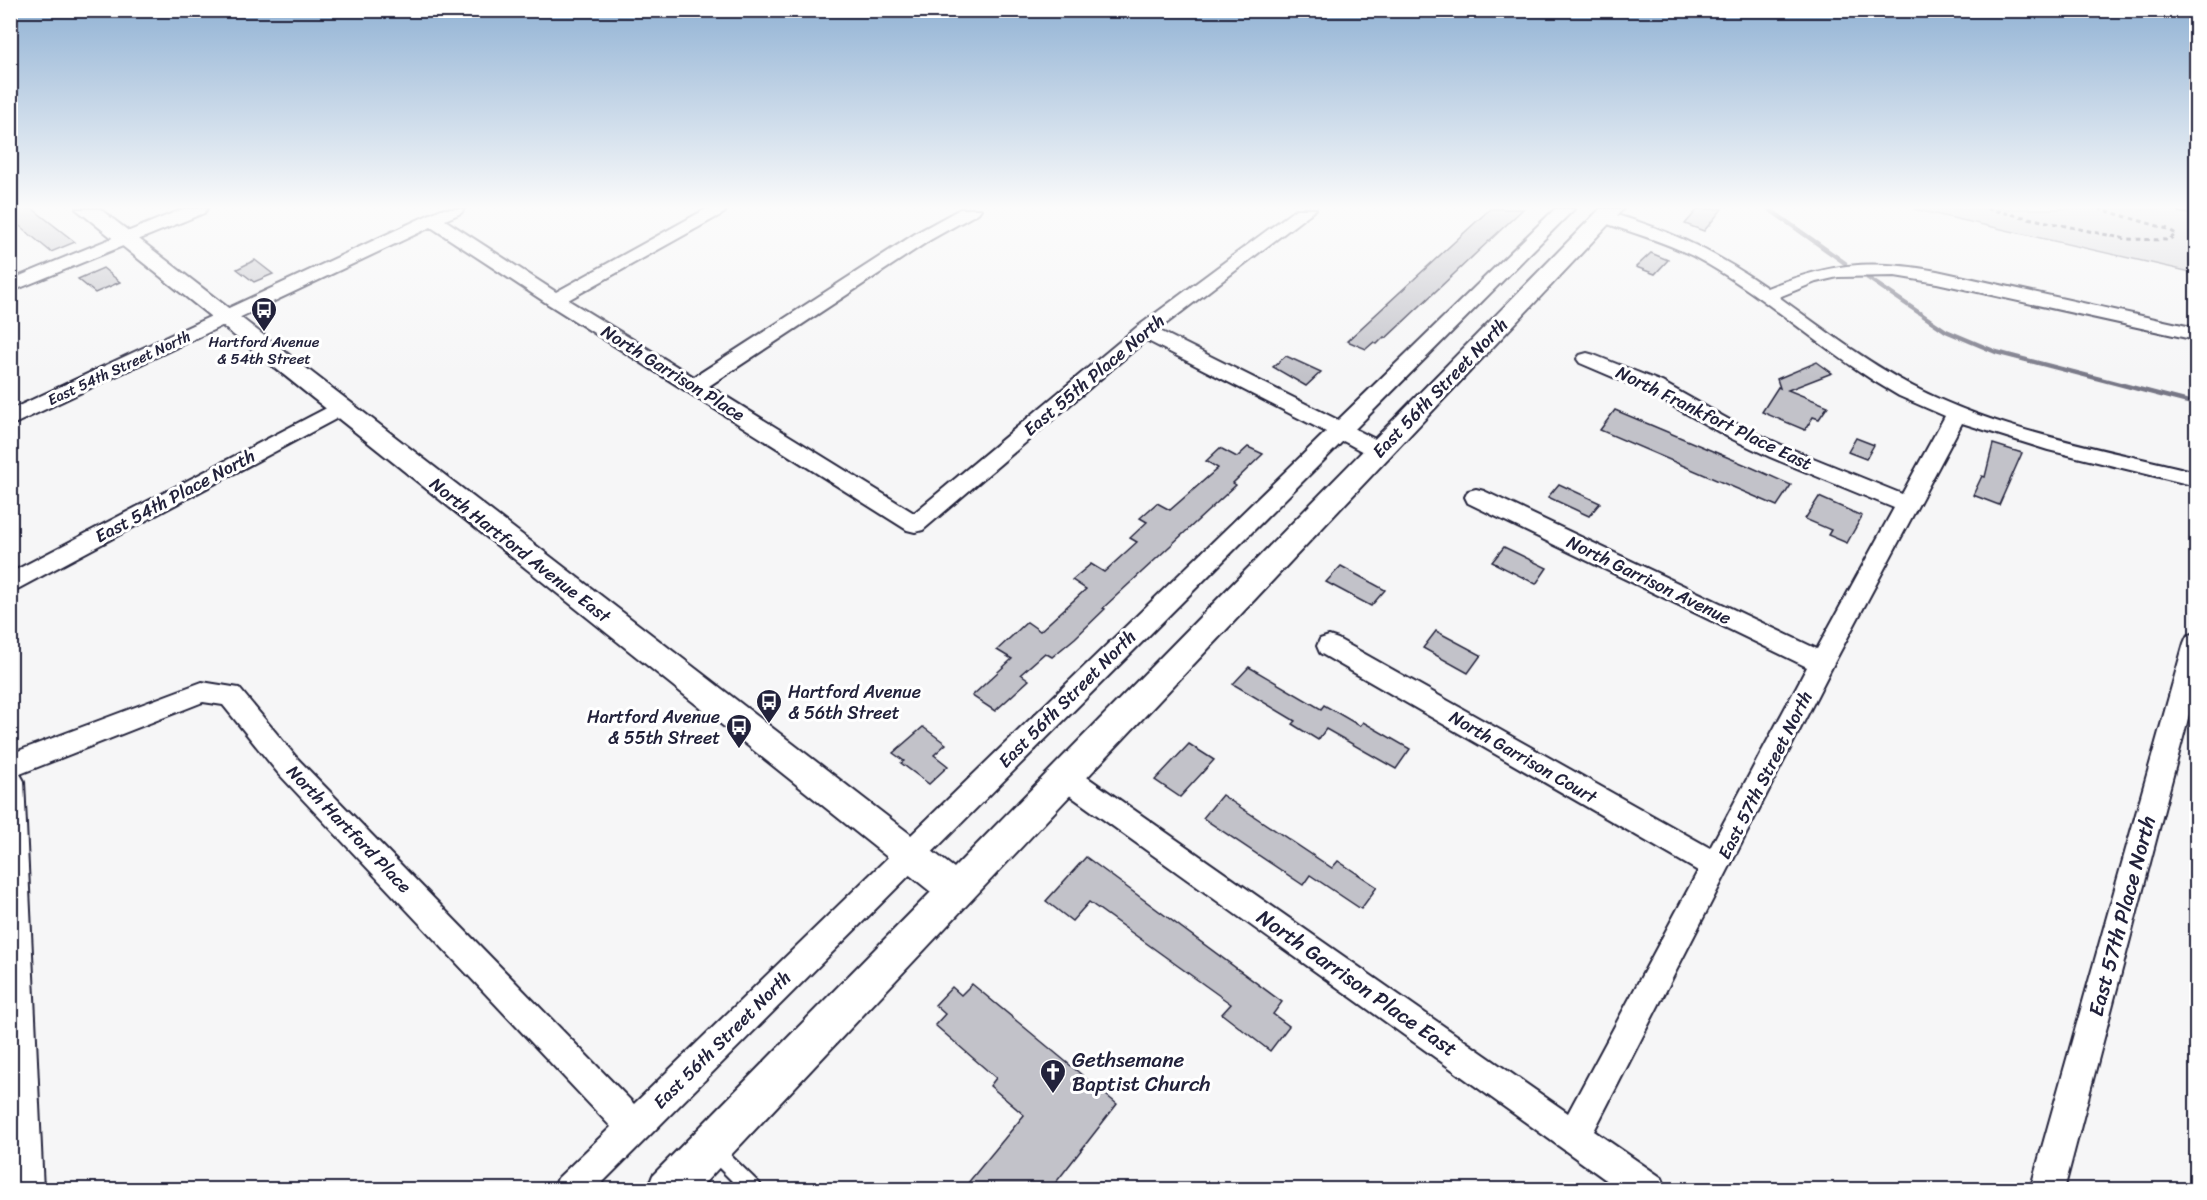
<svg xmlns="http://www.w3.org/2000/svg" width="2207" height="1200" font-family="Sriracha,sans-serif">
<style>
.green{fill:#d7d7db;stroke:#7c7c8b;stroke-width:1.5}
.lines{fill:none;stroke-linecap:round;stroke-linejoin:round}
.stream{stroke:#767685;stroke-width:4.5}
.building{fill:#c2c2c9;stroke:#22223b;stroke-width:1.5}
.service-casing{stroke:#22223b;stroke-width:4}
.minor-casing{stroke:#22223b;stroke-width:4}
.tertiary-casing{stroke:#22223b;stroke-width:4}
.path{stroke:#22223b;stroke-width:3;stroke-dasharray:4.5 4;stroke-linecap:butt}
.service{fill:#fff;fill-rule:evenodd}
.minor{fill:#fff;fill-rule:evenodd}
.tertiary{fill:#fff;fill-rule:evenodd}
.labels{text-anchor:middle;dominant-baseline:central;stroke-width:6;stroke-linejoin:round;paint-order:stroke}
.far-poi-label{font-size:15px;fill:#22223b;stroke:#fff}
.far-street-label{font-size:15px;fill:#22223b;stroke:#fff}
.street-label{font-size:18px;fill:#22223b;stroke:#fff}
.poi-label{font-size:18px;fill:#22223b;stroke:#fff;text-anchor:start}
.near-street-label{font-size:21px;fill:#22223b;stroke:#fff}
.near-poi-label{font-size:21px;fill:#22223b;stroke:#fff;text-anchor:start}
</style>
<rect width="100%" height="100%" fill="#f6f6f7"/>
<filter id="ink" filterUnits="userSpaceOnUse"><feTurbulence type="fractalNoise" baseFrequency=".0167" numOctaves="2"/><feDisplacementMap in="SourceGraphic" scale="12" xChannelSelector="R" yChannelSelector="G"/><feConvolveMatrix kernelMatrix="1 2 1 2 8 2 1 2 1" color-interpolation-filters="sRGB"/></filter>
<g filter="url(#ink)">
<!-- green -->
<path class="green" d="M1913,209H2196V272L2195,273Z"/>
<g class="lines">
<!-- stream -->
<g class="stream">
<path d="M1769,209L1845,263"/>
<path d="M1868,278L1946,331L1996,352L2196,404"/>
</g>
</g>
<!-- building -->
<g class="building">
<path d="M10,209H33L75,242L51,252L10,218Z"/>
<path d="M1490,209H1523L1386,338L1384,337L1377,344L1374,342L1366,349L1347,341Z"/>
<path d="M1698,209H1722L1704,231L1685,224Z"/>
<path d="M1651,253L1668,260L1655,274L1636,267Z"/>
<path d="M255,260L273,274L254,282L237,269Z"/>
<path d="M103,268L120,282L95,293L78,279Z"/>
<path d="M1286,356L1321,372L1306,386L1273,367Z"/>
<path d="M1817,362L1832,373L1788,390L1828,406L1819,419L1813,417L1805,430L1762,412L1778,387L1780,388L1777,379Z"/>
<path d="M1615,410L1753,468L1791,485L1777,506L1600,430Z"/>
<path d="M1856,438L1874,445L1866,459L1848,452Z"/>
<path d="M1993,444L2022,453L1999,505L1973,495L1982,476L1985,477Z"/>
<path d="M1248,447L1263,454L1233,483L1236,485L1103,608L1105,609L1075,638L1052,657L1045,653L1021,674L1029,680L995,711L972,696L1012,659L997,650L1027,622L1040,631L1086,589L1072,580L1091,564L1104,572L1137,542L1130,538L1147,522L1140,518L1157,503L1170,510L1218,468L1206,461L1220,448L1237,457Z"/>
<path d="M1559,484L1600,503L1589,516L1548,497Z"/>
<path d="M1819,497L1862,516L1847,543L1828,535L1831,530L1805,519Z"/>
<path d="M1504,547L1547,568L1536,584L1492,562Z"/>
<path d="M1341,566L1385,590L1371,606L1326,582Z"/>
<path d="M1436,631L1481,655L1468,673L1423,648Z"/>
<path d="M1249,667L1321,709L1324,705L1360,726L1363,722L1410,749L1396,769L1326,729L1318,740L1292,724L1295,721L1233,684Z"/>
<path d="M923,727L946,744L934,755L948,766L929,784L901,763L904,761L893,753Z"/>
<path d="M1189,744L1214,760L1180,797L1155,780Z"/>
<path d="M1222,795L1332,868L1338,861L1377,887L1361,909L1310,875L1303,885L1203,818Z"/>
<path d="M1086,857L1282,1002L1273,1014L1289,1026L1270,1051L1222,1014L1231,1004L1089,902L1072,921L1046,901Z"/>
<path d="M972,984L1117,1104L1050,1190H962L1024,1115L990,1086L996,1078L935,1025L945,1014L935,1005L952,987L961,995Z"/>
</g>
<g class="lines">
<defs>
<g id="service">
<path d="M2178,209H2196V214L2179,211Z"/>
<path d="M715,1144L721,1146L760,1184L762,1190H741L709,1158L707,1152L709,1146Z"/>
</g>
<g id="minor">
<path d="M183,209H207L204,213L10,292V280Z"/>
<path d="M441,209H464L461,213L445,220L556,292L706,209H727L724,213L568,300L694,377L918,232L960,209H981L978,213L930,240L709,386L914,513L1137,327L1296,209H1316L1158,330L1338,420L1555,209H1574L1355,429L1387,445L1390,450L1387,455C1371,459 1357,448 1343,441L595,1190H553L558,1178L611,1127L278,773L223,705L203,702L20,774L24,781L43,1190H10V754L202,682L239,688L296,757L634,1104L1326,432L1146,340L923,530L915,532L907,530L548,304L431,227L10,426V410Z"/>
<path d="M1605,212C1665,227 1717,253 1767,288C1831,263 1869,259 1937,271L2196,328V340L1937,283L1895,276L1838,277L1816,282L1779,297C1822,328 1865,361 1912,386C2000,432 2101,448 2196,472V486L2048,450L1962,423L1833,665L1594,1131L1662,1178L1667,1190H1620L1054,784L1051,776L1054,768L1064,765L1074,768L1568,1113L1698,871L1320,653L1317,646L1320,639L1329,636L1338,639L1710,848L1807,667L1468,503L1465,497L1468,491L1476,489L1484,491L1817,649L1894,508L1770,457L1728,437L1648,392L1580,363L1577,359L1580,355L1587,353L1594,355L1662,382L1742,427L1786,447L1902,494L1945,416L1899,396L1874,381C1813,342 1757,290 1693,256C1663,241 1630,232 1599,221L1596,217L1599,213Z"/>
<path d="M340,401L347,403L350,408L347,413L10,593V573Z"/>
<path d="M2196,633V688L2064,1190H2030L2184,643L2187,636Z"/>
</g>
<path id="tertiary" d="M76,209H100L954,868L1600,209H1623L698,1190H647L653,1175L931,892Z"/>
</defs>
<!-- service casing -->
<use href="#service" class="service-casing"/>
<!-- minor casing -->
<use href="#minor" class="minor-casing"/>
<!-- tertiary casing -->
<use href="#tertiary" class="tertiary-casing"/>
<!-- path -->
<path class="path" d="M1987,209L2126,239L2169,240L2176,234L2168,229L2100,209"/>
<!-- service -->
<use href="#service" class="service"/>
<!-- minor -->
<use href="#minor" class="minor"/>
<!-- tertiary -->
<use href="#tertiary" class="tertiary"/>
</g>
</g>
<!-- sky -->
<linearGradient id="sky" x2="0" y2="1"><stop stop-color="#91b2d4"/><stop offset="0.55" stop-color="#fbfbfb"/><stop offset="1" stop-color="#fbfbfb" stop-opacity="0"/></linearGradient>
<rect width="2207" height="377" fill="url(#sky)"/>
<!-- icons -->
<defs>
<symbol id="bus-pin" viewBox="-11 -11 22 30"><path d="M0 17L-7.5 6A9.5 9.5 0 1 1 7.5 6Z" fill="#22223b" stroke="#fff"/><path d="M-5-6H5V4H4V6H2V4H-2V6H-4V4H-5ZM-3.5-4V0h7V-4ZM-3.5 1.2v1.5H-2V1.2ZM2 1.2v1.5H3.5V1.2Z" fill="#fff"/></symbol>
<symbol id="church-pin" viewBox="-11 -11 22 30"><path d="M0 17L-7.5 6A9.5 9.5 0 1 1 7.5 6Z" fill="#22223b" stroke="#fff"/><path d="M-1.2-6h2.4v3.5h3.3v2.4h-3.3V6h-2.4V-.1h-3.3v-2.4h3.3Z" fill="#fff"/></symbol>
</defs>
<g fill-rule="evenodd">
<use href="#bus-pin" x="249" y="295" width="30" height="40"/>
<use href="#bus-pin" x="754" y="687" width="30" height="40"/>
<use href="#bus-pin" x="724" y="712" width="30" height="40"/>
<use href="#church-pin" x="1038" y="1057" width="30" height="40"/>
</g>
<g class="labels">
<!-- far-poi labels -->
<g class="far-poi-label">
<text x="264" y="342">Hartford Avenue<tspan x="264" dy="17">&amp; 54th Street</tspan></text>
</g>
<!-- far-street labels -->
<g class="far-street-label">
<text transform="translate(119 368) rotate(-25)">East 54th Street North</text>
</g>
<!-- street labels -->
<g class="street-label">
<text transform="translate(673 373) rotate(32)">North Garrison Place</text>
<text transform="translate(1094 375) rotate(-40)">East 55th Place North</text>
<text transform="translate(1440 388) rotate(-46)">East 56th Street North</text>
<text transform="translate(1714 418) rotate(26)">North Frankfort Place East</text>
<text transform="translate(175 496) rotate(-28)">East 54th Place North</text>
<text transform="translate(520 550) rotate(38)">North Hartford Avenue East</text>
<text transform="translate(1649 580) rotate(26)">North Garrison Avenue</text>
<text transform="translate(1067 699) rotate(-45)">East 56th Street North</text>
<text transform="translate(1523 757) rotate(30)">North Garrison Court</text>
<text transform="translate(1765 775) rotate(-63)">East 57th Street North</text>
<text transform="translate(349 829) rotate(46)">North Hartford Place</text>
<text transform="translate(722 1040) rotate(-45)">East 56th Street North</text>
</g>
<!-- poi labels -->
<g class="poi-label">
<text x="788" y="692">Hartford Avenue<tspan x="788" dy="21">&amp; 56th Street</tspan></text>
<text x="720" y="717" text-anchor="end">Hartford Avenue<tspan x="720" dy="21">&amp; 55th Street</tspan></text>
</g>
<!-- near-street labels -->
<g class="near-street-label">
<text transform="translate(2122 916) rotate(-75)">East 57th Place North</text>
<text transform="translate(1357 983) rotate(35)">North Garrison Place East</text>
</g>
<!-- near-poi labels -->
<g class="near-poi-label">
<text x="1072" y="1060">Gethsemane<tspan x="1072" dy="24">Baptist Church</tspan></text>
</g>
</g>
<!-- margin -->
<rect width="2207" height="1200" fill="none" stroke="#fff" stroke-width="36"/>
<rect x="18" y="18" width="2171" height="1164" fill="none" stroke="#22223b" stroke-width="2" filter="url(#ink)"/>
</svg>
